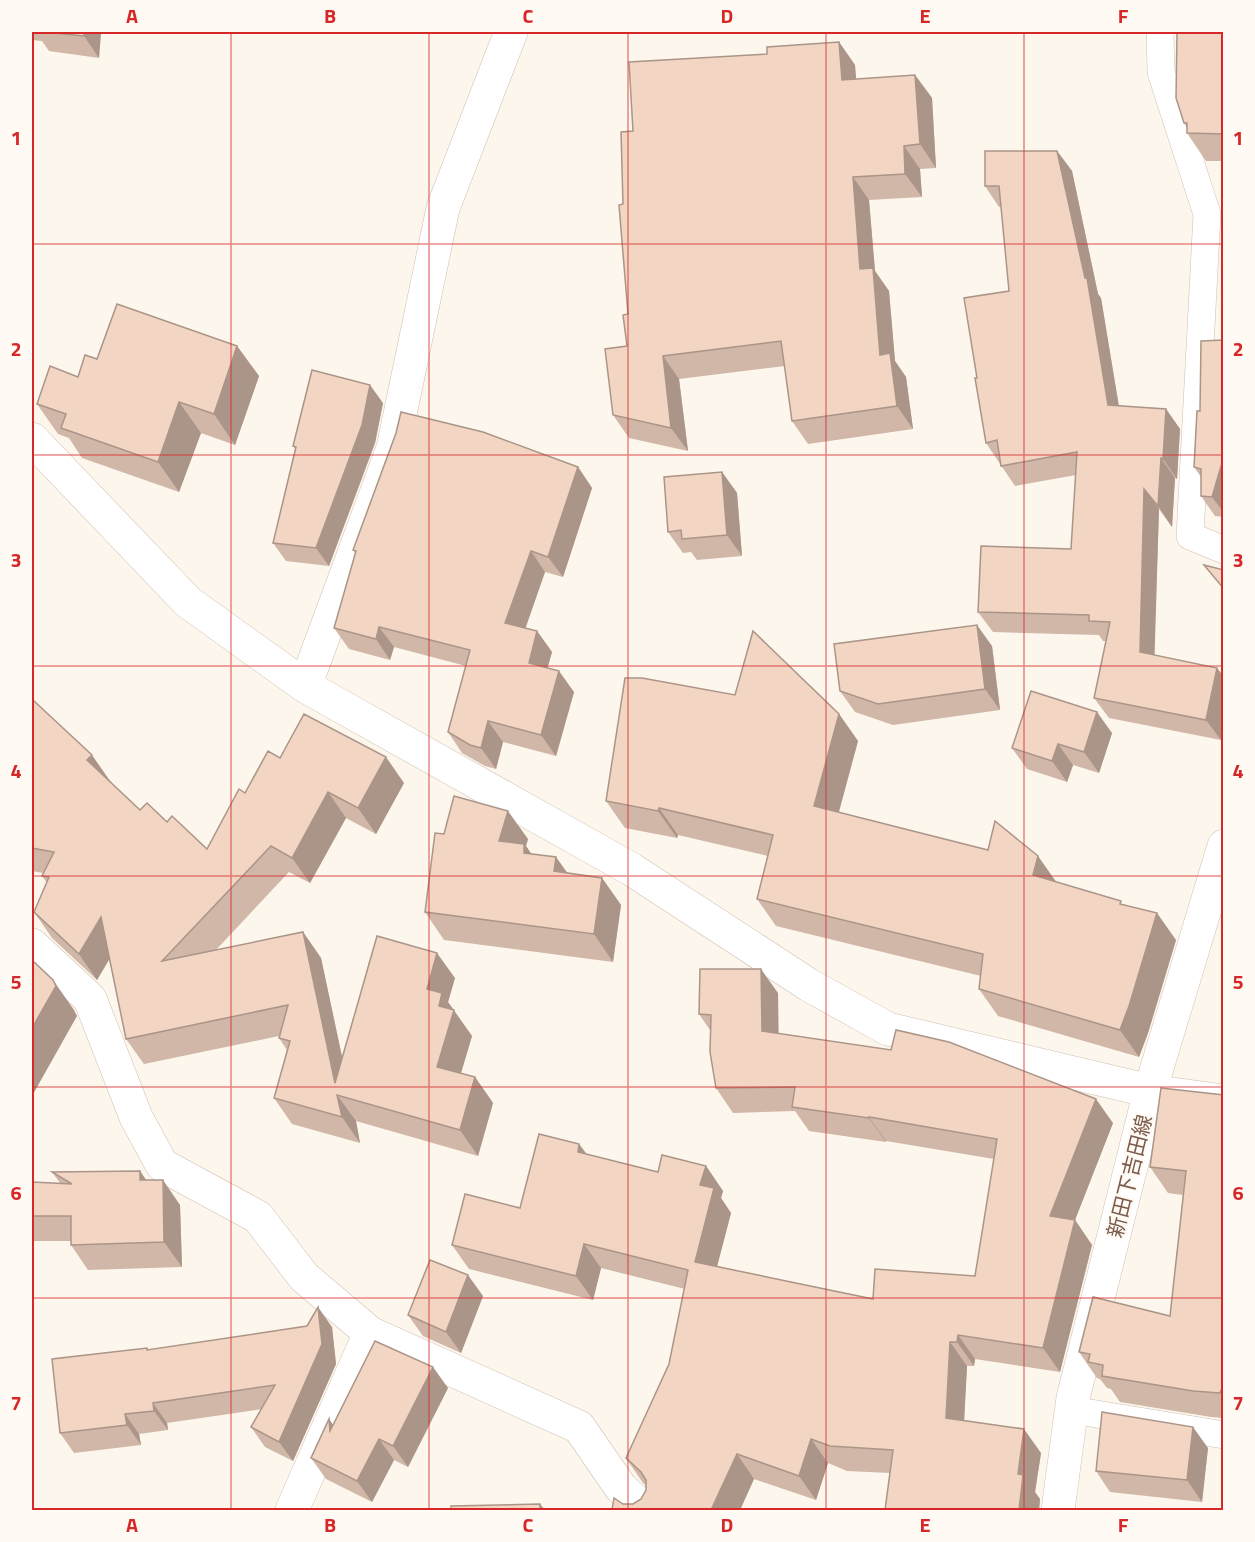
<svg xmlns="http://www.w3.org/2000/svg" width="1255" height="1542" font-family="'Titillium Web','Noto Sans JP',sans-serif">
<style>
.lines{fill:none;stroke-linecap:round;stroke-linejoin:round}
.lane-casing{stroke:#d1beb0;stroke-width:28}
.street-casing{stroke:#d1beb0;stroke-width:34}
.secondary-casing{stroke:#d6c0b0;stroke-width:34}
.lane{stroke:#fff;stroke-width:27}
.street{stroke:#fff;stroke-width:33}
.secondary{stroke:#fff;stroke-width:33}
.wall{fill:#d1b7a8}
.shaded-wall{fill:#aa9588}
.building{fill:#f3d5c3;stroke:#aa9588;stroke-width:1.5}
.grid{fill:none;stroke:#d62828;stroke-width:1.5;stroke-opacity:0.55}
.labels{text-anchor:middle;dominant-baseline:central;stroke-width:4.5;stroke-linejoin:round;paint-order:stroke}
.street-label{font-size:21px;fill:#7a5c4d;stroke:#fffaf3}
.neatline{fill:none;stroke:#d62828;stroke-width:2}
.grid-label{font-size:20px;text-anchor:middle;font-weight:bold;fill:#d62828}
</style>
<rect width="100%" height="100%" fill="#fdf6ec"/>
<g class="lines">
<defs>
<g id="lane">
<path d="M1160,32L1161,72L1207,214L1190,536L1224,550"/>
<path d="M1072,1410L1224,1435"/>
</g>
<g id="street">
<path d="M32,439L188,602L305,686L631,869L809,985L888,1029L1150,1091L1224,1101"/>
<path d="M305,686L393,448L443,208L511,32"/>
<path d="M32,945L90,999L136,1117L162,1165L258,1217L304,1277L370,1333L579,1427L621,1488L645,1510"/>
<path d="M292,1510L370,1333"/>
</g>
<path id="secondary" d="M1058,1510L1073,1398L1150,1091L1224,846"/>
</defs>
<!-- lane casing -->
<use href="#lane" class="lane-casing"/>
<!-- street casing -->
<use href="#street" class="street-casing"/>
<!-- secondary casing -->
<use href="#secondary" class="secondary-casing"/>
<!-- lane -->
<use href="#lane" class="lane"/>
<!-- street -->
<use href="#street" class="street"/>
<!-- secondary -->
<use href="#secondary" class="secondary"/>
</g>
<!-- wall -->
<g class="wall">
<path d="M32,32H101L99,58L49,51L42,41L32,40Z"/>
<path d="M345,32H388V34H347Z"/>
<path d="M1224,32V161H1206L1187,133V128L1184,123Z"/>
<path d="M839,42L855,65L856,79L915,75L932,98L936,168L920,169L922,197L869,200L875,271L889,291L895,361L906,377L913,429L808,444L792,421L785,366L679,379L688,451L629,438L613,415L627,346L628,314L623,204L633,131L767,54Z"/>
<path d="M1057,151L1072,171L1098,294L1101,298L1119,406L1166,409L1180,429L1177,479L1175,478L1172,527L1159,509L1154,655L1217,668L1224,677V726L1221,740L1109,718L1094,698L1106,641H1103L1099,635L993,632L978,612L1071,549L1076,475L1015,486L986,443L977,378L1009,291L1001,207H999L985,186Z"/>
<path d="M1224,340V517L1215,516L1201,496V477L1194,467L1200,411Z"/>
<path d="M237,346L259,376L235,445L201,433L179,492L82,458L69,438L58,434L37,404L78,377L97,359Z"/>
<path d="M383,403L375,443L329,566L286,561L273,543L295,449L293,446Z"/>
<path d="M578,467L592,488L563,577L545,572L525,628L537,631L552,652L547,668L574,692L556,756L503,742L496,769L485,766L462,753L448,732L466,666L394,647L390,660L349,649L334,628L355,553L353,550Z"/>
<path d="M722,472L737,493L742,556L697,560L691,552L683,553L668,532Z"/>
<path d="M992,646L1000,710L893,725L855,712L840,691Z"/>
<path d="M32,703L110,781H109L140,810L167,822L207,849L245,793L280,758L404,783L376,834L346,818L310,883L289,872L215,951L303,932L321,958L342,1057L455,978L448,1002L472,1036L461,1073L475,1077L493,1103L478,1156L356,1121L360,1143L292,1124L274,1098L287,1050L279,1038V1036L144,1064L126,1039L109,959L97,980L52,938L34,912L47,883L42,876L43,873L32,871Z"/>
<path d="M839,714L858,741L839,812L1124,905L1176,940L1148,1033L1139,1057L998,1016L979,989L981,976L776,926L757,899L768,856L678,835L677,838L625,828L606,801Z"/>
<path d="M1112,733L1099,773L1073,765L1067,782L1027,769L1012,748Z"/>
<path d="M444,834L528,839L526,846L531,854L567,873L602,878L621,905L613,962L444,940L425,912Z"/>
<path d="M778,993V1033L1113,1123L1075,1220L1092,1245L1060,1372L975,1359L974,1366H967L964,1420L1041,1453L1035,1492L1040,1499L1039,1510H885L890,1473L847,1471L828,1463L816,1500L754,1479L740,1510L623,1504H633L641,1499L646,1490V1485L643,1483L626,1458L669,1364L685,1289L601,1268L593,1300L469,1269L452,1245L520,1208L579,1144L587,1154L658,1172L706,1166L723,1191L721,1198L731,1213L717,1266L873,1299L975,1276L994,1159L886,1141V1142L809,1131L795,1111L733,1113L716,1088L710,1030L699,1014Z"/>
<path d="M1224,1095V1418L1211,1417L1120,1402L1111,1389L1107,1388L1100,1379L1097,1378L1079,1352L1170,1316L1183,1195L1168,1193L1150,1167Z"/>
<path d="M140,1171L146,1180L180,1205L182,1267L88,1270L71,1245V1241H32V1182L60,1183L52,1172Z"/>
<path d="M483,1296L461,1353L423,1336L408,1315Z"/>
<path d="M332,1327L336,1364L293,1461L265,1447L251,1427L262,1409L167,1423L168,1430L139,1434L141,1445L74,1453L60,1433L148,1350Z"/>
<path d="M448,1388L408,1467L394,1460L372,1502L326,1479L311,1458L329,1419L333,1425Z"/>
<path d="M1208,1448L1202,1502L1110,1492L1096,1471Z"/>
</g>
<!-- shaded-wall -->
<g class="shaded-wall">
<path d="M84,32H101L99,58L84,36Z"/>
<path d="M839,42L855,65L858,103L842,80Z"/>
<path d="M915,75L932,98L936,168L920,144Z"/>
<path d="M904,146L920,169L922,197L905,174Z"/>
<path d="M1057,151L1072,171L1098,294L1101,298L1122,426L1108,405L1085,278Z"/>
<path d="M853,177L869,200L875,271L889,291L895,361L906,377L913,429L897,406L880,355L860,269Z"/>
<path d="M237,346L259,376L235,445L214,414Z"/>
<path d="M663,356L679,379L688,451L671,428Z"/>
<path d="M370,385L383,403L375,443L329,566L316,548Z"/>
<path d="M179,402L201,433L179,492L158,462Z"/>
<path d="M1166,409L1180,429L1177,479L1163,459Z"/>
<path d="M1224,456V513L1212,497Z"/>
<path d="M1161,458L1175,478L1172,527L1158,506Z"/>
<path d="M578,467L592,488L563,577L548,557Z"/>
<path d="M722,472L737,493L742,556L727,535Z"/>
<path d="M1144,489L1159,509L1154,673L1140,652Z"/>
<path d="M531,551L545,572L520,644L505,623Z"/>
<path d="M977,625L992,646L1000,710L985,689Z"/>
<path d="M379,627L394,647L390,660L376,639Z"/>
<path d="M537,631L552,652L543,684L529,663Z"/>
<path d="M1217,668L1224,677V726L1221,740L1206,720Z"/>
<path d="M559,671L574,692L556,756L541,735Z"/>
<path d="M1097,712L1112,733L1099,773L1084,752Z"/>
<path d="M839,714L858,741L833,833L814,806Z"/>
<path d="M488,721L503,742L496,769L481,748Z"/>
<path d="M1058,744L1073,765L1067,782L1052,761Z"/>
<path d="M92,755L110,781L105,786L87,760Z"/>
<path d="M386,757L404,783L376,834L358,808Z"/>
<path d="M328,792L346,818L310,883L292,858Z"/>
<path d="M659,808L678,835L677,838L658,811Z"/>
<path d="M508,811L528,839L526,846L544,872L499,841Z"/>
<path d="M1038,856L1057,883L1033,875Z"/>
<path d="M556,857L576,885L554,871Z"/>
<path d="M602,878L621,905L613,962L594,934Z"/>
<path d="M1157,913L1176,940L1148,1033L1139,1057L1120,1030Z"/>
<path d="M101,917L119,943L97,980L79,954Z"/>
<path d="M303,932L321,958L351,1099L335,1083Z"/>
<path d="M437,953L455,978L448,1002L472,1036L455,1093L437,1067L427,989Z"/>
<path d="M761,969L778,993L779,1055L762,1031Z"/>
<path d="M53,980L74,1010L77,1016L32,1096V1028Z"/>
<path d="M475,1077L493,1103L478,1156L460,1130Z"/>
<path d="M337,1095L356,1121L360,1143L342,1117Z"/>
<path d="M1096,1099L1113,1123L1075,1220L1092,1245L1060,1372L1043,1348L1050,1216Z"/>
<path d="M869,1117L886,1141V1142L869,1118Z"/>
<path d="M579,1144L596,1168L578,1152Z"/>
<path d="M706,1166L723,1191L721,1198L731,1213L712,1286L695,1262L700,1185Z"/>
<path d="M140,1171L157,1196L140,1180Z"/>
<path d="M163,1180L180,1205L182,1267L164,1242Z"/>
<path d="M584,1244L601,1268L593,1300L576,1276Z"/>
<path d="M468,1275L483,1296L461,1353L446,1332Z"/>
<path d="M318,1307L332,1327L336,1364L293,1461L279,1442Z"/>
<path d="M958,1335L975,1359L974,1366L957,1342Z"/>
<path d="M950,1342L967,1366L963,1442L946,1418Z"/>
<path d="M433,1367L448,1388L408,1467L393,1446Z"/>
<path d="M153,1403L167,1423L168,1430L154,1411Z"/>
<path d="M125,1414L139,1434L141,1445L127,1425Z"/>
<path d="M329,1419L343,1440L330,1431Z"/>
<path d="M1193,1427L1208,1448L1202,1502L1187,1480Z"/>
<path d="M1024,1429L1041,1453L1035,1492L1040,1499L1039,1510H1019L1018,1474Z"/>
<path d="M379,1439L394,1460L372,1502L357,1481Z"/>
<path d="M811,1439L828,1463L816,1500L799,1476Z"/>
<path d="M737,1454L754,1479L740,1510H711Z"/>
<path d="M540,1504L545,1510H540Z"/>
</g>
<!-- building -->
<g class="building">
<path d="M44,32H84V36Z"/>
<path d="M1177,32H1224V134L1187,133V123H1184L1176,98Z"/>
<path d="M839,42L842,80L915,75L920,144L904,146L905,174L853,177L860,269L873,268L880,355L890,353L897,406L792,421L781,341L663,356L671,428L613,415L605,349L627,346L623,315L628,314L619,205L623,204L621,132L633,131L629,62L767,54V47Z"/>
<path d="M985,151H1057L1085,278H1087L1108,405L1166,409L1163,459L1161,458L1158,506L1144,489L1140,652L1217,668L1206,720L1094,698L1110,622L1089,621V615L978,612L981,546L1071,549L1077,452L1001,466L997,440L986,443L975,378H977L964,298L1009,291L999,186H985Z"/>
<path d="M117,304L237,346L214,414L179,402L158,462L61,428L66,414L37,404L50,366L78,377L85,355L97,359Z"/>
<path d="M1224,340V456L1212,497L1201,496V469L1194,467L1197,411H1200L1201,341Z"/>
<path d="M312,370L370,385L362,425L316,548L273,543L296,447L293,446Z"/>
<path d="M401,412L483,432L578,467L548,557L531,551L505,623L537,631L529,663L559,671L541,735L488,721L481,748L470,745L448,732L470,650L379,627L376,639L334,628L356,551L353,550L396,433Z"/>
<path d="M722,472L727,535L682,539L681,530L668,532L664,477Z"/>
<path d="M1204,565L1224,570V589Z"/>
<path d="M977,625L985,689L878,704L840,691L834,644Z"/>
<path d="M753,631L839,714L814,806L988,850L995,821L1038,856L1033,875L1121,901L1120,904L1157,913L1129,1006L1120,1030L979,989L983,954L757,899L773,835L659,808L658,811L606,801L625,678H642L735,695Z"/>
<path d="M1031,691L1097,712L1084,752L1058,744L1052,761L1012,748Z"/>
<path d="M34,701L92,755L87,760L140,810L147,803L167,822L172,816L207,849L239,789L245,793L268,751L280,758L304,714L386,757L358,808L328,792L292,858L271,846L162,961L303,932L335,1083L377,936L437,953L427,989L442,993L439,1006L454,1010L437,1067L475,1077L460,1130L337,1095L342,1117L274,1098L290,1041L279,1038L288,1005L126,1039L101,917L79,954L34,912L49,877L42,876L54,852L32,848V703Z"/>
<path d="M454,796L508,811L499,841L524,844V853L556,857L554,871L602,878L594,934L425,912L435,833L444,834Z"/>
<path d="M32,960L53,980L56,986L32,1028Z"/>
<path d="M700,969H761L762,1031L891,1050L896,1030L949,1042L1096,1099L1050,1216L1075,1220L1043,1348L958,1335L957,1342H950L946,1418L1024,1429L1018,1474L1023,1475L1019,1510H885L893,1450L830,1446L811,1439L799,1476L737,1454L711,1510H612L614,1498L623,1504H633L641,1499L646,1490V1480L641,1472L626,1458L669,1364L688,1270L584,1244L576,1276L452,1245L465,1194L520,1208L539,1134L579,1144L578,1152L658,1172L662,1155L706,1166L700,1185L714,1188L695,1262L873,1299L875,1269L975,1276L997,1139L869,1117V1118L792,1107L795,1087L716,1088L710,1052L711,1015L699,1014Z"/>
<path d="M1161,1088L1224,1095V1390H1221L1220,1393L1193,1391L1102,1376L1103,1365L1088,1362L1090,1354L1079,1352L1093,1297L1170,1316L1186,1171L1150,1167Z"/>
<path d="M140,1171V1180H163L164,1242L71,1245V1216H32V1182L72,1184L52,1172Z"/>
<path d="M430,1260L468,1275L446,1332L408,1315Z"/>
<path d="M318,1307L322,1344L279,1442L251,1427L275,1385L153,1403L154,1411L125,1414L127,1425L60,1433L52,1359L147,1348V1350L307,1326Z"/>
<path d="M375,1341L433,1367L393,1446L379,1439L357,1481L311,1458L329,1419L330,1431Z"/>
<path d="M1102,1412L1193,1427L1187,1480L1096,1471Z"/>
<path d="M540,1504V1510H451V1506Z"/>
</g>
<!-- grid -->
<path class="grid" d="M231,32V1510M429,32V1510M628,32V1510M826,32V1510M1024,32V1510M32,244H1224M32,455H1224M32,666H1224M32,876H1224M32,1087H1224M32,1298H1224"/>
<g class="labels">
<!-- street labels -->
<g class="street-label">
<text transform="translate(1129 1176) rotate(-76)">新田下吉田線</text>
</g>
</g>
<!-- border -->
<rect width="1255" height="1542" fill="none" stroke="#fffaf3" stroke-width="66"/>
<rect x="33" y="33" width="1189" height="1476" class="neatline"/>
<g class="grid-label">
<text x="132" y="23">A</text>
<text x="330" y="23">B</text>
<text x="528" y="23">C</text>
<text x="727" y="23">D</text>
<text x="925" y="23">E</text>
<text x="1123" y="23">F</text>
<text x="16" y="145">1</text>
<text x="1238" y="145">1</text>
<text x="16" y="356">2</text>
<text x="1238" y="356">2</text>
<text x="16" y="567">3</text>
<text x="1238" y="567">3</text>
<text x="16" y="778">4</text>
<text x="1238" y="778">4</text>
<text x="16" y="989">5</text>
<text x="1238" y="989">5</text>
<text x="16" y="1200">6</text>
<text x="1238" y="1200">6</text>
<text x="16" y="1410">7</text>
<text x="1238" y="1410">7</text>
<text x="132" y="1532">A</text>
<text x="330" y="1532">B</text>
<text x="528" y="1532">C</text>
<text x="727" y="1532">D</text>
<text x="925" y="1532">E</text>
<text x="1123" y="1532">F</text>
</g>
</svg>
